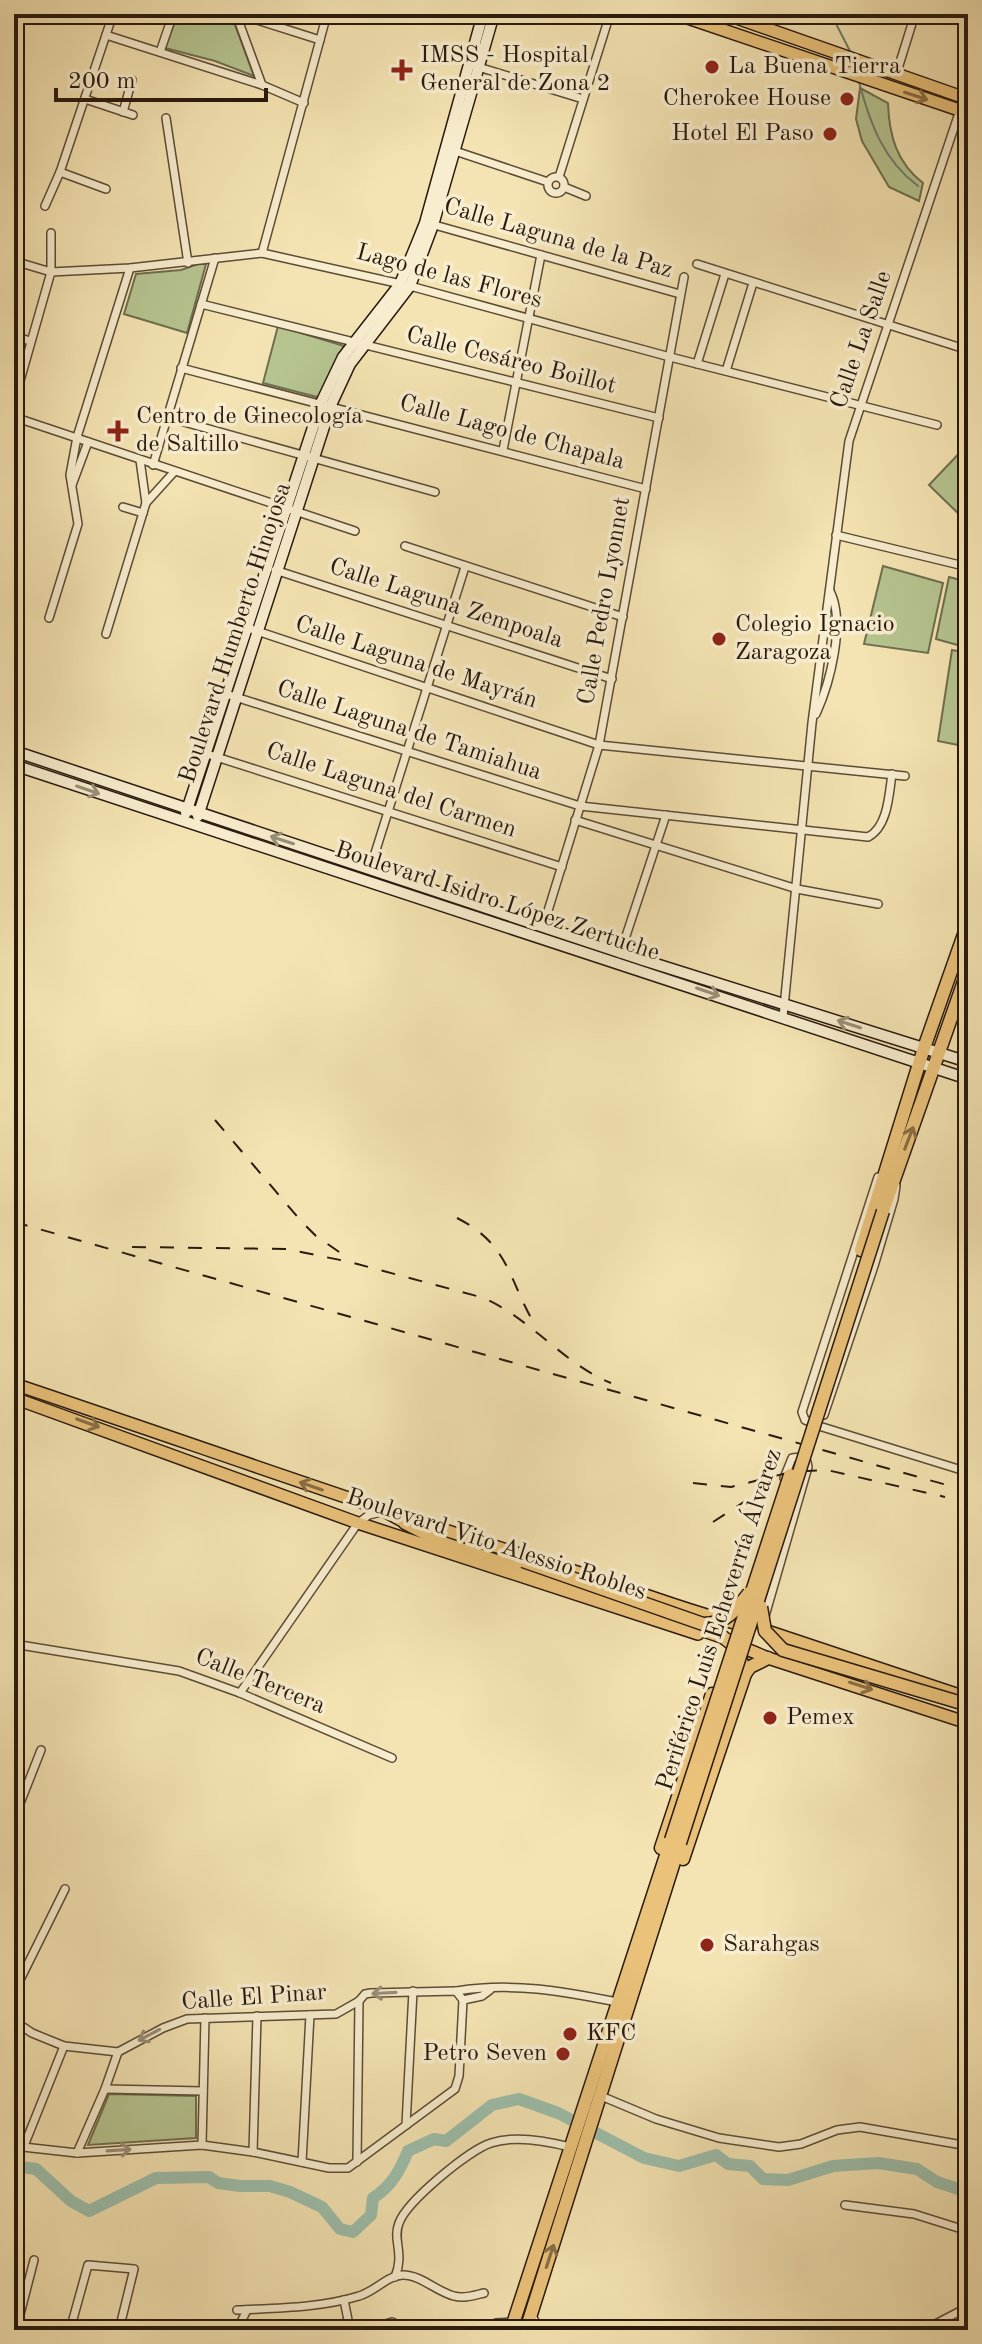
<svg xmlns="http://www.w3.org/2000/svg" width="982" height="2344" font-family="'Old Standard TT',serif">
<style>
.green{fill:#b6c591;stroke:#6f6f50;stroke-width:2}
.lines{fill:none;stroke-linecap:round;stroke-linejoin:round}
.stream{stroke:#6e7d6d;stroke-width:2}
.river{stroke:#9cbfac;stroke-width:12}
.street-casing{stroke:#5b4c37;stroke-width:10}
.secondary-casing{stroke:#28190e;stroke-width:13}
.primary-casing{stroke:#28190e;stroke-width:14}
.highway-casing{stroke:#28190e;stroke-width:15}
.street{stroke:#f8edce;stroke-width:7}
.secondary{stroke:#f8edce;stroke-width:10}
.primary{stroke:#eac27a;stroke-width:11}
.highway{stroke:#eac27a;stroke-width:12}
.rail{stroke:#28190e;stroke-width:2;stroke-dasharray:14 14;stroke-linecap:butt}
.highway-bridge-casing{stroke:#28190e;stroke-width:15;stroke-linecap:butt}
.highway-bridge{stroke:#eac27a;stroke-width:12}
.oneway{stroke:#896e44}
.oneway2{stroke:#9a8e78}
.poi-dot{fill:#8f2418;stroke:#f8edce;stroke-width:3}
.labels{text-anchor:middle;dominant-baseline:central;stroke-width:7;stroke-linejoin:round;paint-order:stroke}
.poi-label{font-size:24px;fill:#28190e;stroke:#f8edce;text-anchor:start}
.street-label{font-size:24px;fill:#28190e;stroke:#f8edce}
</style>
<rect width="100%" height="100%" fill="#f5e4b3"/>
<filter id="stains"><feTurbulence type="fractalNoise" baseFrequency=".0025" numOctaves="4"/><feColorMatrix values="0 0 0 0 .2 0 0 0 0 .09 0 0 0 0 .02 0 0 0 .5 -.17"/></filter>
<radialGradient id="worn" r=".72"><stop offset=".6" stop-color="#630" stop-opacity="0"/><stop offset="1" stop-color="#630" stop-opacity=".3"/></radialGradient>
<!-- green -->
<g class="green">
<path d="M178,14H222L232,17L254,76L215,61L165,48Z"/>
<path d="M860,88L888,103C889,136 897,163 923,183L919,201L889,187L862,141L856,119Z"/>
<path d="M198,264H206L187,333L124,314L136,274L181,270Z"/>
<path d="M278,326L344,346L321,398L263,383Z"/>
<path d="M968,444V523L929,485Z"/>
<path d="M883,566L943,583L928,653L864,644Z"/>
<path d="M949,577L968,582V648L936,639Z"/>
<path d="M952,650L968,653V747L938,741Z"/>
<path d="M109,2094L196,2096V2138L88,2145Z"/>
</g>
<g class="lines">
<!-- stream -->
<g class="stream">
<path d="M831,14L851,53"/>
<path d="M859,82C870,123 883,160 918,186"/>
</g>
<!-- river -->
<path class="river" d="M14,2166L36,2169L71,2201L89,2211L156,2178L209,2177L218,2183L240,2186H270L290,2192L322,2207L340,2229L353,2232L371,2215L373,2198C392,2186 400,2170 408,2151L434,2139L446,2141L492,2105L519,2099L558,2113L644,2158L679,2166L716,2155L728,2164L750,2166L763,2179L788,2180L833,2166L878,2163L917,2169L937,2182L968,2192"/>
<defs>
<g id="street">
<path d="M236,14L262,85"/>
<path d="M238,14L320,40"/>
<path d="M106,35L262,85L304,103"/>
<path d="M160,52L173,14"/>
<path d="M475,66L583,99"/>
<path d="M896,75L915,14"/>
<path d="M85,99L133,115"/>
<path d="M123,112L132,80"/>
<path d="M166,118L188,263"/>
<path d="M452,150L548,182"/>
<path d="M60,172L106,189"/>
<circle cx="556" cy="185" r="8"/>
<path d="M559,177L610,14"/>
<path d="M564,187L586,196"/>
<path d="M45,206L60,172L113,14"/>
<path d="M431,224L680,294"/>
<path d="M262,253L327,14"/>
<path d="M14,261L51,272L130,268L262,253L410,286L670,357L937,425"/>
<path d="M697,264L968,350"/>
<path d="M201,304L659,418"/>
<path d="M14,336L30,341"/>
<path d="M697,364L725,274"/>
<path d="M181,368L646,489"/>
<path d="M726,371L753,283"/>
<path d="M14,402L51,272V233"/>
<path d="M14,417L355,531"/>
<path d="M166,417L435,492"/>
<path d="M503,450L541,255"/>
<path d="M140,460L146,503"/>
<path d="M153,465L215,258"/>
<path d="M72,485L88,442"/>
<path d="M123,507L143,513"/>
<path d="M836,535L968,567"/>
<path d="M405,546L623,617"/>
<path d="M275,570L612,679"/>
<path d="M49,618L78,524L70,475L77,437L130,268"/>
<path d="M248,628L599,745L905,776"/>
<path d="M106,634L146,503L174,472"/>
<path d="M226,694L580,806L868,837C888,827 889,794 892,774"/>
<path d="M816,714C830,683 846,623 830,591"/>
<path d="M207,754L562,867"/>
<path d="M575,820L797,889L878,904"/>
<path d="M370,869L465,567"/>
<path d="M543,927L599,745L684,277"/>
<path d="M620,954L666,815"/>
<path d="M783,1017L812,723L849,441L960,110"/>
<path d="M824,1415L874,1266L894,1199L896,1186"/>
<path d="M815,1424L805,1420L802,1412L878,1177"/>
<path d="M819,1426L968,1472"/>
<path d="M765,1616L808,1467L807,1462L801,1457L792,1458L784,1478"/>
<path d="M14,1644L179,1671L240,1693L392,1758"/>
<path d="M240,1693L358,1523L369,1515L385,1511"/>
<path d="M14,1810L17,1811L41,1750"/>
<path d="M457,1991C513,1982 561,1991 617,2002"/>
<path d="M14,1992L65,1889"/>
<path d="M463,2000L482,1996L490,1990"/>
<path d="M14,2021L32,2033L64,2046L118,2052L163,2028L187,2019L336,2014L359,2001L365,1994L371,1993L456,1991L463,2000"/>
<path d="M14,2038L19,2025"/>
<path d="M105,2089L203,2091"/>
<path d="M601,2096L656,2119L719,2138L779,2147L801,2144L837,2130L860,2127L968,2146"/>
<path d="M406,2125L413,1991"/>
<path d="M202,2145L205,2018"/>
<path d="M14,2146L77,2153L202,2145L253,2152L329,2168H348L455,2089L459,2076L463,2000"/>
<path d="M24,2146L64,2046"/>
<path d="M253,2152L257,2016"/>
<path d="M77,2153L105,2089L118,2052"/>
<path d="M302,2162L310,2015"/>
<path d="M357,2162L359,2001"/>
<path d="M845,2205L914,2214L968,2231"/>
<path d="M395,2277C405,2253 392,2240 399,2223C407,2201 469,2150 491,2143C515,2135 547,2141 570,2147"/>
<path d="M344,2300L350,2330"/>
<path d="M237,2310C277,2308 320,2308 359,2296C374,2292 388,2275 403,2275C421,2275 437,2292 454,2296C464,2299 475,2295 484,2293"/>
<path d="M531,2315L541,2330"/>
<path d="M16,2330L34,2260"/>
<path d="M70,2330L88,2265L134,2269L119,2330"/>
<path d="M237,2330L247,2310"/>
<path d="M366,2330L392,2322L408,2330"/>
<path d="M486,2330L496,2323L513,2322"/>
<path d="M641,2330L643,2324"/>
<path d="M924,2330L968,2307"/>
</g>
<g id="secondary">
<path d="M14,751L643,960L968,1062"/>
<path d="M14,765L968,1079"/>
<path d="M186,813L321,403L343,357L400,284L417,243L425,223L483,14"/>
<path d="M198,816L331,405L350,364L410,286L433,225L494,14"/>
</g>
<g id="primary">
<path d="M676,14L968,113"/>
<path d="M725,14L968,99"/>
<path d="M14,1384C202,1447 388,1514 577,1572C635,1590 691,1613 750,1627"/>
<path d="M14,1398L358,1523L698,1634"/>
<path d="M767,1631L968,1698"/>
<path d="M737,1645L768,1658L968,1723"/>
</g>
<g id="highway">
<path d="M883,1211L968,970"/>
<path d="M861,1250L924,1048L968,923"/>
<path d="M385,1511L409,1524"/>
<path d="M405,1523L446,1544L723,1637L738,1649L745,1674"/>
<path d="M661,1848L712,1694"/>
<path d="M683,1859L745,1674L750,1667L768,1658"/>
<path d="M511,2330L671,1840"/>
<path d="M526,2330L680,1843"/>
</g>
</defs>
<!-- street casing -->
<use href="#street" class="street-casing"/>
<!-- secondary casing -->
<use href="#secondary" class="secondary-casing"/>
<!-- primary casing -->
<use href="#primary" class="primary-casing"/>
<!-- highway casing -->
<use href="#highway" class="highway-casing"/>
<!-- street -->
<use href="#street" class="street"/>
<!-- secondary -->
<use href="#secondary" class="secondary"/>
<!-- primary -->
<use href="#primary" class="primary"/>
<!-- highway -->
<use href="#highway" class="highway"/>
<!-- rail -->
<g class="rail">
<path d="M215,1120L301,1221L316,1236L345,1256"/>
<path d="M457,1218C512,1246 508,1282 537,1328"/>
<path d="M14,1222L968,1491"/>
<path d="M132,1247L286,1249L350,1262L484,1298C531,1319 564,1364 611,1383"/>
<path d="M693,1483L731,1487L791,1472L827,1470L945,1497"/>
<path d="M713,1522L773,1483"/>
</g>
<defs>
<g id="highway-bridge">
<path d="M523,1561L703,1624C726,1624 736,1610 749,1593"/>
<path d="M761,1607L765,1631L783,1650L965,1704"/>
<path d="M671,1840L790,1475"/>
<path d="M680,1843L883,1211"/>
</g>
</defs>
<!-- highway-bridge casing -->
<use href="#highway-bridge" class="highway-bridge-casing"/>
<!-- highway-bridge -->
<use href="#highway-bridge" class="highway-bridge"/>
</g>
<!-- one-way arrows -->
<defs><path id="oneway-shaft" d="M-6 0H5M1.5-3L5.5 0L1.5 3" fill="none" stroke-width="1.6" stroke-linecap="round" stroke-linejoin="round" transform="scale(2)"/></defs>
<g class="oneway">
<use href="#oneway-shaft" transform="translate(916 96) rotate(18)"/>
<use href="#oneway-shaft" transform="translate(909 1138) rotate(-69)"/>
<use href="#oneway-shaft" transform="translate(88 1423) rotate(20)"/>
<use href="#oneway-shaft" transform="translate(311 1486) rotate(-161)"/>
<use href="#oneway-shaft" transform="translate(861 1686) rotate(18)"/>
<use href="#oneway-shaft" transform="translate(550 2256) rotate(-72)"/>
</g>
<g class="oneway2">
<use href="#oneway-shaft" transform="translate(88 790) rotate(19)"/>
<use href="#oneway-shaft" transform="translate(282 840) rotate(-162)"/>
<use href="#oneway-shaft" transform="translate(708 992) rotate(19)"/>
<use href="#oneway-shaft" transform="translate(849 1024) rotate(-162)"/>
<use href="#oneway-shaft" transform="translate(384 1993) rotate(177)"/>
<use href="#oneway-shaft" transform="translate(149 2035) rotate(152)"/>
<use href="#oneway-shaft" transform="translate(119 2150) rotate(-4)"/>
</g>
<!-- markers -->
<g class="poi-dot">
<circle cx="712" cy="67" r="8"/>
<path d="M398 58h8v8h8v8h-8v8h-8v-8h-8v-8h8z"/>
<circle cx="847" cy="99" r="8"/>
<circle cx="830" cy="134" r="8"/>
<path d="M114 419h8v8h8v8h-8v8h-8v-8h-8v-8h8z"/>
<circle cx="719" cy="639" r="8"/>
<circle cx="770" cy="1718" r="8"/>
<circle cx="707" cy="1945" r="8"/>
<circle cx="570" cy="2034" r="8"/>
<circle cx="563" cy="2054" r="8"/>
</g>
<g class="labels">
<!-- poi labels -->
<g class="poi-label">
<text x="420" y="56">IMSS - Hospital<tspan x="420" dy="28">General de Zona 2</tspan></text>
<text x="728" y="67">La Buena Tierra</text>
<text x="831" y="99" text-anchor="end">Cherokee House</text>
<text x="814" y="134" text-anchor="end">Hotel El Paso</text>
<text x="136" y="417">Centro de Ginecología<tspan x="136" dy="28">de Saltillo</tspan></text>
<text x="735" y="625">Colegio Ignacio<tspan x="735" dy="28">Zaragoza</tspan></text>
<text x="786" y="1718">Pemex</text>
<text x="723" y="1945">Sarahgas</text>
<text x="586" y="2034">KFC</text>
<text x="547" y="2054" text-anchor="end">Petro Seven</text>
</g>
<!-- street labels -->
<g class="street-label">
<text transform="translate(558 239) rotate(16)">Calle Laguna de la Paz</text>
<text transform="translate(449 277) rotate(15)">Lago de las Flores</text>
<text transform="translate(862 340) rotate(-71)">Calle La Salle</text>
<text transform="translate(511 361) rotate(14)">Calle Cesáreo Boillot</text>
<text transform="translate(512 433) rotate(15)">Calle Lago de Chapala</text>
<text transform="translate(605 601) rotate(-80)">Calle Pedro Lyonnet</text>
<text transform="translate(446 604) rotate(18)">Calle Laguna Zempoala</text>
<text transform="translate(236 633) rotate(-72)">Boulevard Humberto Hinojosa</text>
<text transform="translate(416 663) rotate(18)">Calle Laguna de Mayrán</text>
<text transform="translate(409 731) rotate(18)">Calle Laguna de Tamiahua</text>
<text transform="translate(391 791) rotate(18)">Calle Laguna del Carmen</text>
<text transform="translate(497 902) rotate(18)">Boulevard Isidro López Zertuche</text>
<text transform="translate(496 1545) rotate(18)">Boulevard Vito Alessio Robles</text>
<text transform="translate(720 1620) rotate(-72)">Periférico Luis Echeverría Álvarez</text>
<text transform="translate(260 1682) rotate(22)">Calle Tercera</text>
<text transform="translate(254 1998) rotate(-4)">Calle El Pinar</text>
</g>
</g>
<!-- margin -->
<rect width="982" height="2344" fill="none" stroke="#f5e4b3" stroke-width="48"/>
<rect x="16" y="16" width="950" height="2312" fill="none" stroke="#28190e" stroke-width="4"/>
<rect x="24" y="24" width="934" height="2296" fill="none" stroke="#28190e" stroke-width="2"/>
<!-- scale -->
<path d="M56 88v12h210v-12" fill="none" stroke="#28190e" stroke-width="4"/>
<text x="68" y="88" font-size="24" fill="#28190e" stroke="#f8edce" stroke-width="6" paint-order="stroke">200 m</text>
<rect width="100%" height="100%" filter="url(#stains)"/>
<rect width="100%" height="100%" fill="url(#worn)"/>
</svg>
